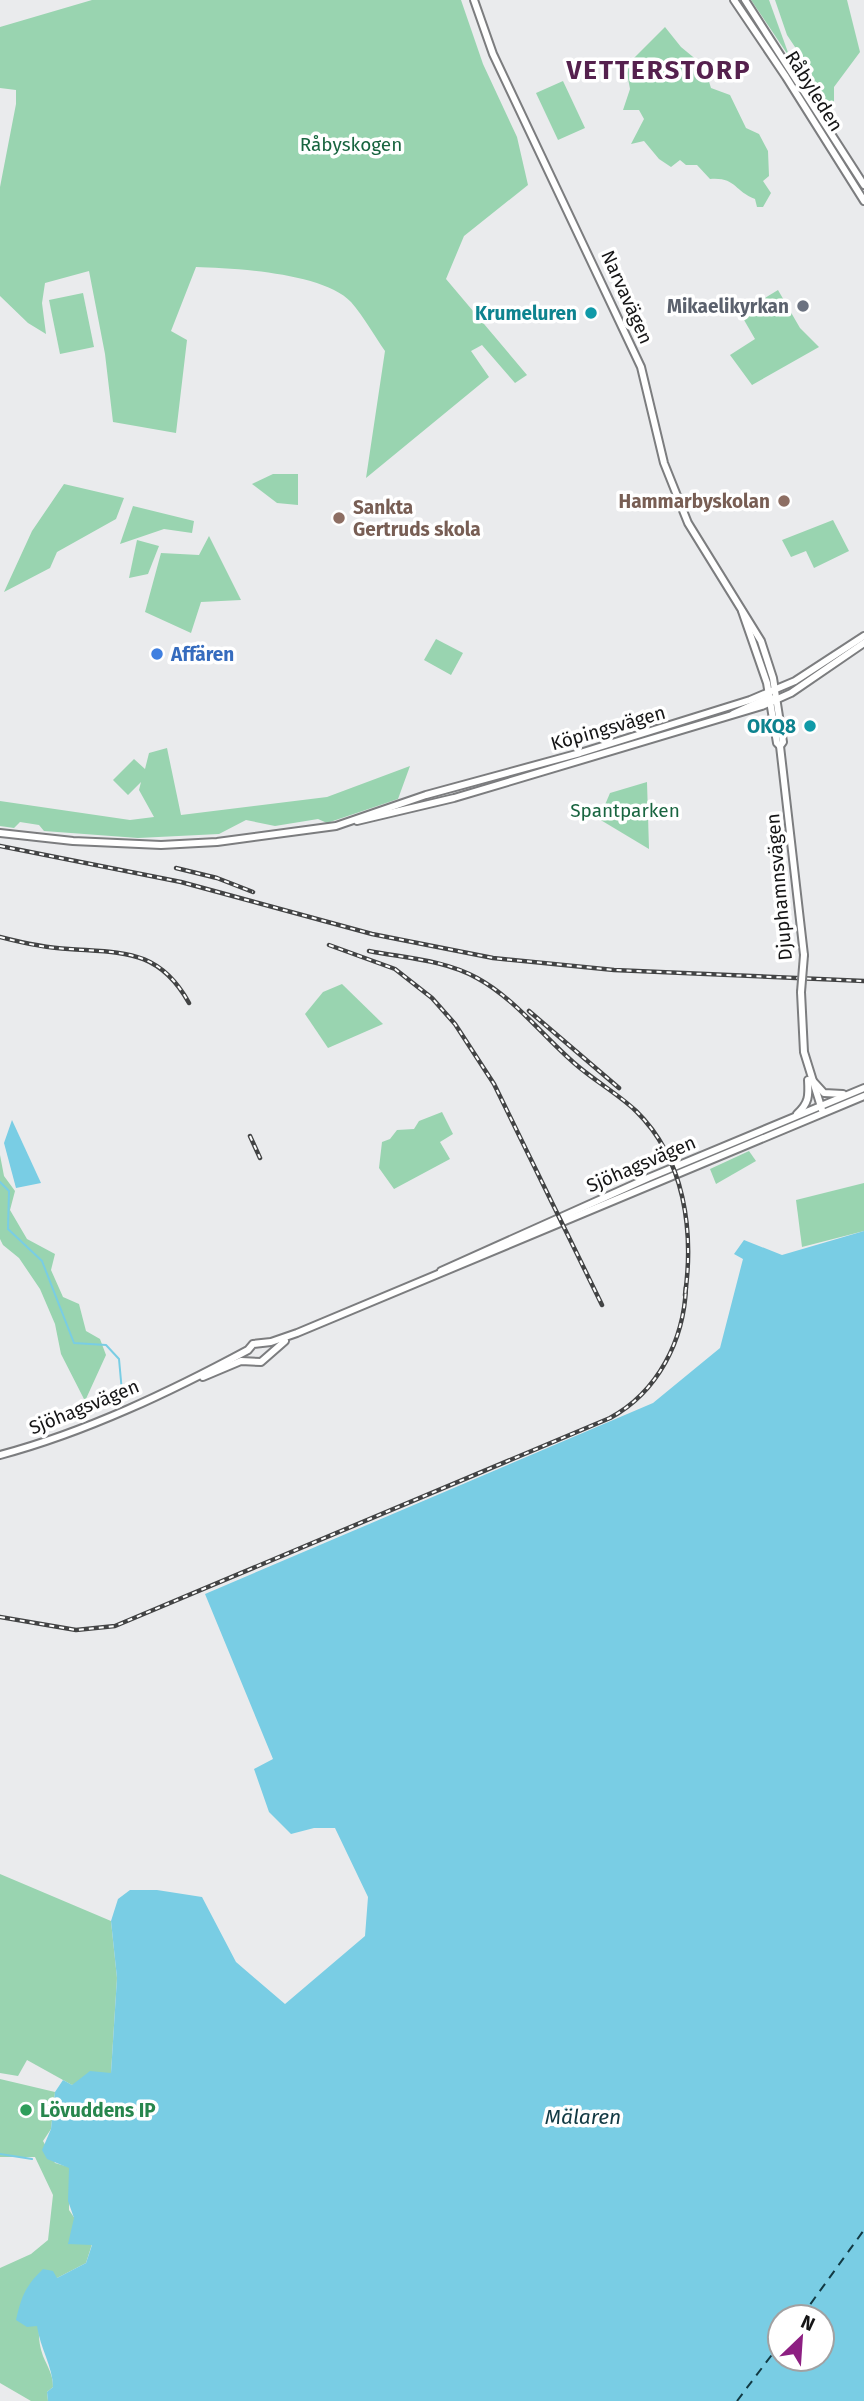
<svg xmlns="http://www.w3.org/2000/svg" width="864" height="2401" font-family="'Fira Sans',sans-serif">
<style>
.green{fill:#99d4b0}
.water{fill:#79cde4;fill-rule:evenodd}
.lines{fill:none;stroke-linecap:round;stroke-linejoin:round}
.stream{stroke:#79cde4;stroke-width:2}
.ferry{stroke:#123a44;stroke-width:2;stroke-dasharray:9 7;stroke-linecap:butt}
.secondary-casing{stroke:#7c7d7f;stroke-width:10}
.secondary{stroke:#fff;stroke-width:6}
.rail-casing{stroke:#424344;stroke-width:4.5}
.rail{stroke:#fff;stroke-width:2;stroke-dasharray:5;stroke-linecap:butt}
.secondary-bridge-casing{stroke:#7c7d7f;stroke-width:10;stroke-linecap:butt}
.secondary-bridge{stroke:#fff;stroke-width:6}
.worship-dot{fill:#6b7280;stroke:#fff;stroke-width:2.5}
.culture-dot{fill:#0f9aa8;stroke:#fff;stroke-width:2.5}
.education-dot{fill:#8d6e63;stroke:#fff;stroke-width:2.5}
.shop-dot{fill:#3f7fe0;stroke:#fff;stroke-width:2.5}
.leisure-dot{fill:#2e9e5b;stroke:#fff;stroke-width:2.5}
.labels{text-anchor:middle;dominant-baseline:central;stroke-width:7;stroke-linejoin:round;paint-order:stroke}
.street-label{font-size:19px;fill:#151516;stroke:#fff}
.park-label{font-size:19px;fill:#196540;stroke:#fff}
.worship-label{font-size:19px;font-weight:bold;fill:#5b616d;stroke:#fff;text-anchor:end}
.culture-label{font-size:19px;font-weight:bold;fill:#0d838f;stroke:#fff;text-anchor:end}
.education-label{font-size:19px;font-weight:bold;fill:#785e54;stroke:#fff;text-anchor:end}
.shop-label{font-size:19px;font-weight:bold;fill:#366cbe;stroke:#fff;text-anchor:start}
.leisure-label{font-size:19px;font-weight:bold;fill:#27864d;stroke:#fff;text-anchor:start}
.water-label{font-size:21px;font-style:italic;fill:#123a44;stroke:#fff}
.district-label{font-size:26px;font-weight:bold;letter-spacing:2px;fill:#55214e;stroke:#fff}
</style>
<rect width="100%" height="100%" fill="#eaebed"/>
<!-- green -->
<g class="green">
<path d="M92,0H461L483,64L517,137L528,185L464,236L446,279L527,375L515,383L482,345L471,351L489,377L366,478L385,351C374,335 364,317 351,302C324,273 234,268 196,267L171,331L187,340L176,433L113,422L105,354L89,271L45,283L42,303L46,334L28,323L0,296V187L16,104V90L0,88V27Z"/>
<path d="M751,0H769L790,58Z"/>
<path d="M775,0H847L860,52L834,87V105L820,106L811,71L787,35Z"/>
<path d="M665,27L681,47L704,66L711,88L730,95L746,128L759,134L768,151L769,176L763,181L771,193L763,207H757L755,199C734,191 736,177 710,179L697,165H686L680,160L671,167L659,159L644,141L631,144L644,119L639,110H623L630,89L627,73L631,61Z"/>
<path d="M563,81L585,128L558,140L536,93Z"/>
<path d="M778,290L800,328L819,347L752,385L730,355L755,339L740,313Z"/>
<path d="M83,293L94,347L60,354L49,300Z"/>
<path d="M273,474H298V505L277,503L252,484Z"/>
<path d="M64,484L124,498L116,519L57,552L50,568L4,592L32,531Z"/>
<path d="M133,506L194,521L192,533L164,529L120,544Z"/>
<path d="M833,520L849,551L814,568L806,551L791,557L782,540Z"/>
<path d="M209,536L241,600L201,602L191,633L145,612L161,553L199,555Z"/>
<path d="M137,540L159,546L148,574L129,578Z"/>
<path d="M436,639L463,653L451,675L424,660Z"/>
<path d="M167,748L181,815L327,797L410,766L398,799L327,823L318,819L275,826L246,820L219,834L138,838L44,831L39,825L20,822L14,828L0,826V801L130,820L154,817L139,790L141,782L128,795L113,780L134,759L145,769L149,753Z"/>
<path d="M647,782L649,849L599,819L610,793Z"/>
<path d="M342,984L383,1024L328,1048L305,1014L323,992Z"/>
<path d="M442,1112L453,1134L440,1142L450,1159L394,1189L379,1168L382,1142L390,1139L397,1130L414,1129L419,1121Z"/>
<path d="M749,1151L756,1161L716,1184L710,1169Z"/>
<path d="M0,1155L4,1176L15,1191L10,1210L27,1239L55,1254L51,1270L63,1297L79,1304L86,1331L100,1339L106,1355L85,1401L61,1354L55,1324L40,1289L19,1258L3,1245L0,1239Z"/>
<path d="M864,1183V1231L802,1247L796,1200Z"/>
<path d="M0,1874L111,1921L117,1978L111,2073L72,2085L27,2060L18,2076L0,2073Z"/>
<path d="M0,2079L55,2092L51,2129L43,2141L55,2163L69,2167V2210L92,2244L86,2263L57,2278C45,2307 32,2324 43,2356C48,2368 53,2374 53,2387L47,2392L48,2401H31L0,2383V2268L31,2254L48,2240L53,2195L35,2157H0Z"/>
</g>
<!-- water -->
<g class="water">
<path d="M12,1120L41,1183L16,1188L4,1143Z"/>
<path d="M864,1231V2401H48L47,2392L53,2387C53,2367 40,2348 37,2326L27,2327L16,2320C21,2297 26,2285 43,2269L53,2271L57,2278L86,2263L92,2245L68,2244L74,2218L68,2201L69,2168L47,2159L42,2150L51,2129L55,2092L63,2080L72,2085L90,2071L111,2073L117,1978L111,1921L118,1899L130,1890H157L202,1897L236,1962L285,2004L365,1936L368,1897L335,1828H314L291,1834L269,1812L254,1769L273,1759L205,1594L653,1403L720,1348L743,1259L734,1254L744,1240L782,1255ZM822,2317V2359H780V2317Z"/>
</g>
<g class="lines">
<!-- stream -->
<g class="stream">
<path d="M0,1182L9,1191L8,1229L42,1261L74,1343L106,1345L119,1359L122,1392"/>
<path d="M0,2154L32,2159"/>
</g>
<!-- ferry -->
<g class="ferry">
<path d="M801,2317L864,2230"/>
<path d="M737,2401L780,2344"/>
</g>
<defs>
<g id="secondary">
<path d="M474,0L493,54L641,367L664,463L688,523L761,641L773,678L783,742L780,746"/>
<path d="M734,0L786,77L864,201"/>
<path d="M745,0L864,185"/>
<path d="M742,611L767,683L777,743L780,746L804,955"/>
<path d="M733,714L770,697"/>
<path d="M357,821L454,798L762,706L791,693L864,643"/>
<path d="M0,833L73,841L161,845L217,842L336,826L426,795L580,753L750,700L795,681L864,636"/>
<path d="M801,992L804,1052L822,1110"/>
<path d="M814,1082L824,1093L843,1094"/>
<path d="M797,1114C809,1103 809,1096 808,1080"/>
<path d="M441,1271L648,1178L864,1088"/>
<path d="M203,1377L241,1361L261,1362L285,1341"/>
<path d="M0,1455C86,1432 170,1392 248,1350L253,1344L271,1342L297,1333L864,1096"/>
</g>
</defs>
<!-- secondary casing -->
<use href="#secondary" class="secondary-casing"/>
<!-- secondary -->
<use href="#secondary" class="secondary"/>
<defs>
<g id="rail">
<path d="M0,846L181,882L372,934L493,958L614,970L864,981"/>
<path d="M176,868L217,878L253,892"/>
<path d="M0,937C23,943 46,948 69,949C123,953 159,949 189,1003"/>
<path d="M329,945L395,969L432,998L455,1024L494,1084L602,1305"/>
<path d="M369,951C405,958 445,960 477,978C514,998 542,1035 573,1062C593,1080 617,1093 636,1111C685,1159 694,1231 685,1295"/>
<path d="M529,1011L619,1088"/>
<path d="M250,1136L260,1158"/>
<path d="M0,1617L76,1630L115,1626L610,1418C658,1392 684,1340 686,1287"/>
</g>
</defs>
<!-- rail casing -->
<use href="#rail" class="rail-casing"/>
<!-- rail -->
<use href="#rail" class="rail"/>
<defs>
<path id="secondary-bridge" d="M801,992L804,955"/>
</defs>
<!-- secondary-bridge casing -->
<use href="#secondary-bridge" class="secondary-bridge-casing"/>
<!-- secondary-bridge -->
<use href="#secondary-bridge" class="secondary-bridge"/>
</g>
<!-- markers -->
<circle class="worship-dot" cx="803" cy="306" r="7"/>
<g class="culture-dot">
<circle cx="591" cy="313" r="7"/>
<circle cx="810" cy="726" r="7"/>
</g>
<g class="education-dot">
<circle cx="784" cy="501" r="7"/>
<circle cx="339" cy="518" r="7"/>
</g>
<circle class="shop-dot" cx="157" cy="654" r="7"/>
<circle class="leisure-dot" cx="26" cy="2110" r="7"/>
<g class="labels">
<!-- street labels -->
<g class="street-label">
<text transform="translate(814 91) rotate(58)">Råbyleden</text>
<text transform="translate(627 297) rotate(66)">Narvavägen</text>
<text transform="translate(608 728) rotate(-16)">Köpingsvägen</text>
<text transform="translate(779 887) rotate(-95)">Djuphamnsvägen</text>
<text transform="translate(641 1164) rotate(-23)">Sjöhagsvägen</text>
<text transform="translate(84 1407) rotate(-22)">Sjöhagsvägen</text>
</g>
<!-- park labels -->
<g class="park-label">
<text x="351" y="144">Råbyskogen</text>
<text x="625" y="810">Spantparken</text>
</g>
<!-- worship labels -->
<g class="worship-label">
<text x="789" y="306">Mikaelikyrkan</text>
</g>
<!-- culture labels -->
<g class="culture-label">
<text x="577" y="313">Krumeluren</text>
<text x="796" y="726">OKQ8</text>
</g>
<!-- education labels -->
<g class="education-label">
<text x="770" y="501">Hammarbyskolan</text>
<text x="353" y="507" text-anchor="start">Sankta<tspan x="353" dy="22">Gertruds skola</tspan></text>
</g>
<!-- shop labels -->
<g class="shop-label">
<text x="171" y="654">Affären</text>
</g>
<!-- leisure labels -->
<g class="leisure-label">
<text x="40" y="2110">Lövuddens IP</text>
</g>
<!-- water labels -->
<g class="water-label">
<text x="583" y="2117">Mälaren</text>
</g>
<!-- district labels -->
<g class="district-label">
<text x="659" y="70">VETTERSTORP</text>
</g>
</g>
<!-- north arrow -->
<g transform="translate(801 2338) rotate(25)"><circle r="33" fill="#ffffff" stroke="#a1a1a2" stroke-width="2"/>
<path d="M0-5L12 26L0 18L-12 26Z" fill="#8d1f82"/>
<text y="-10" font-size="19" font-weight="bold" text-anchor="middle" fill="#151516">N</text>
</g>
</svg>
